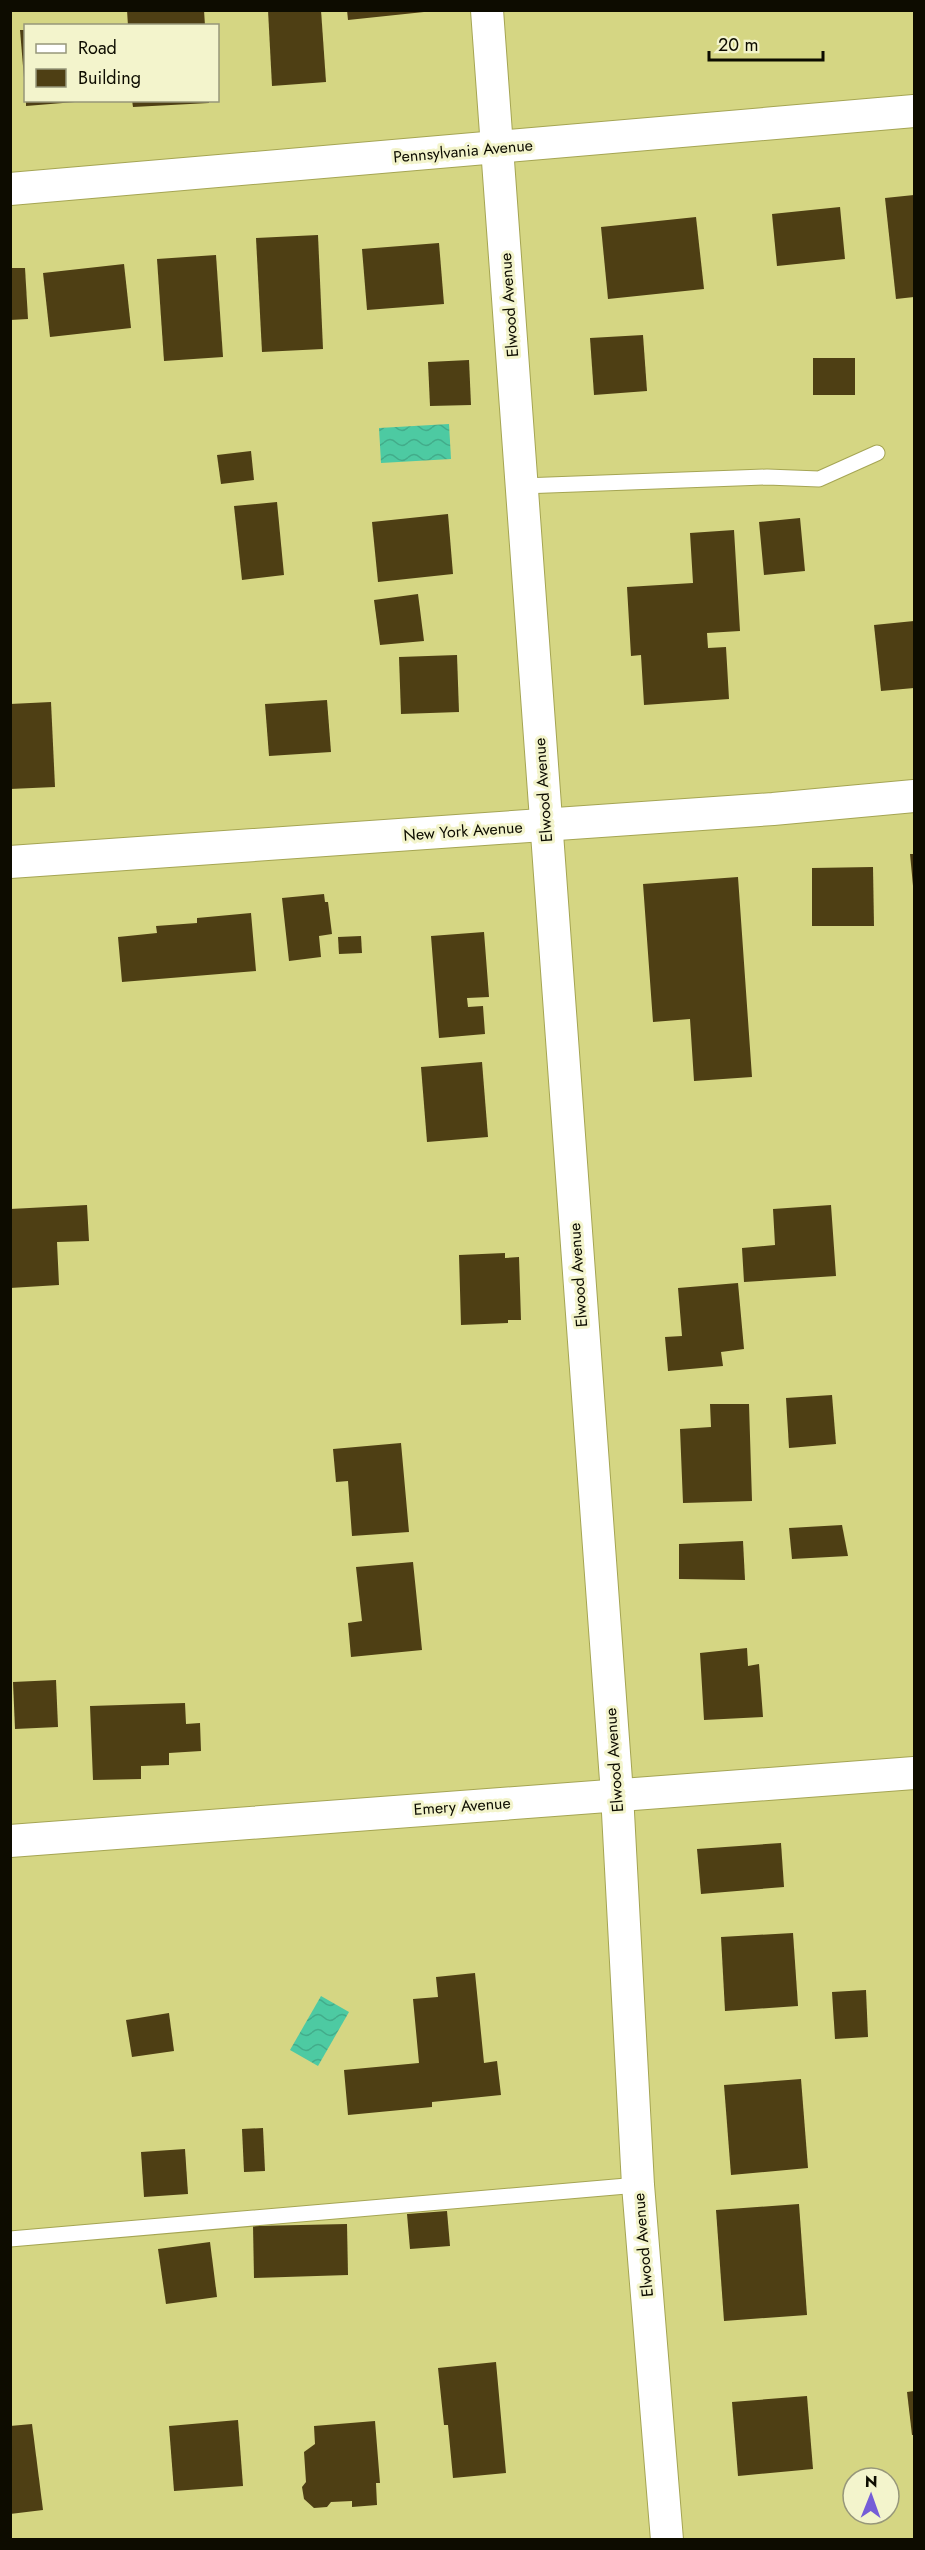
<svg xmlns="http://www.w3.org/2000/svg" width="925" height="2550" font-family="Jost,sans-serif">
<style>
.water{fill:url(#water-waves)}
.building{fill:#4e3f14}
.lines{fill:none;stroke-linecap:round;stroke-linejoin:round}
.lane-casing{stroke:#a5a553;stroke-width:17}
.street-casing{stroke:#a5a553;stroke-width:34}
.lane{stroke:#fff;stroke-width:15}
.street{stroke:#fff;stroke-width:32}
.labels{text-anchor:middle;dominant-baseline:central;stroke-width:6;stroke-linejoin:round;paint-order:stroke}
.street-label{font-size:16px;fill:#0d0c00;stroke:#f3f4cc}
</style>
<defs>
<pattern id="water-waves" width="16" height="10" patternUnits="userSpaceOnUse" patternTransform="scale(1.5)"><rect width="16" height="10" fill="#4dcaa2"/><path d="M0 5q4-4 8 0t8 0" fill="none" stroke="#42ac8a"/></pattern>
</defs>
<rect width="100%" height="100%" fill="#d5d683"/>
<!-- water -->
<g class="water">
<path d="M449,424L451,459L381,463L379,428Z"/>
<path d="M321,1996L349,2012L318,2066L290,2050Z"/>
</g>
<!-- building -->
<g class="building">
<path d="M127,10H204L205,26H128Z"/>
<path d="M268,10H321L326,82L272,86Z"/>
<path d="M347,10H424V12L348,20Z"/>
<path d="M20,30H26V78H24Z"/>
<path d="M26,100H75V102L26,106Z"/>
<path d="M132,100H209V103L133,107Z"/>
<path d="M914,195V297L896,299L885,198Z"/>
<path d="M840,207L845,259L777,266L772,214Z"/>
<path d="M696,217L704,289L608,299L601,227Z"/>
<path d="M318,235L323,349L262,352L256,238Z"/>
<path d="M439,243L444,304L367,310L362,249Z"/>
<path d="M216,255L223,357L164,361L157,259Z"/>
<path d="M124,264L131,328L50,337L43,273Z"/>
<path d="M10,268H25L28,319L10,320Z"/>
<path d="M643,335L647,391L594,395L590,338Z"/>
<rect x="813" y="358" width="42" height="37"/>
<path d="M469,360L471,405L430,406L428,362Z"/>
<path d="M251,451L254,480L221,484L217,455Z"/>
<path d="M277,502L284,575L242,580L234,506Z"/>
<path d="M448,514L453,574L378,582L372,522Z"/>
<path d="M800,518L805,571L764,575L759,522Z"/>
<path d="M734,530L740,631L707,633L708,648L726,647L729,699L644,705L641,655L631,656L627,587L693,583L690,533Z"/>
<path d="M418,594L424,641L380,645L374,600Z"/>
<path d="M914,621V688L881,691L874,625Z"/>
<path d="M457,655L459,712L401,714L399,657Z"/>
<path d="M327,700L331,752L269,756L265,704Z"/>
<path d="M51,702L55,787L10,789V704Z"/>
<path d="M910,854H914V886H913Z"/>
<path d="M873,867L874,926H812V868Z"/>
<path d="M738,877L752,1077L694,1081L690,1019L653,1022L643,884Z"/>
<path d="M324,894L325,902H328L332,934L319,936L321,957L289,961L282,898Z"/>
<path d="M251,913L256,971L122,982L118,937L157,933L156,926L197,923V918Z"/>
<path d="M484,932L489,997L467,998L468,1007L483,1006L485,1034L439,1038L431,936Z"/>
<path d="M361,936L362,953L339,954L338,937Z"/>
<path d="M482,1062L488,1137L427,1142L421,1067Z"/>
<path d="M87,1205L89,1241L57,1242L59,1285L10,1288V1209Z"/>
<path d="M831,1205L836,1276L744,1282L742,1248L775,1245L773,1209Z"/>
<path d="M505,1253V1258L519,1257L521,1320H508V1323L461,1325L459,1255Z"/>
<path d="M738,1283L744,1349L721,1352L723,1366L668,1371L665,1337L682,1336L678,1288Z"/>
<path d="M832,1395L836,1444L789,1448L786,1398Z"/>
<path d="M710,1404H749L752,1501L683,1503L680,1429L711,1427Z"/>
<path d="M401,1443L409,1532L352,1536L348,1481L336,1482L333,1449Z"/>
<path d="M842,1525L848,1556L792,1559L789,1528Z"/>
<path d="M743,1541L745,1580L679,1579V1544Z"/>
<path d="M413,1562L422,1650L351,1657L348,1623L362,1621L356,1567Z"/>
<path d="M747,1648L748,1666L759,1664L763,1717L704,1720L700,1653Z"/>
<path d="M56,1680L58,1727L15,1729L13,1682Z"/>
<path d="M185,1703L186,1724L200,1723L201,1751L169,1753V1765L141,1766V1779L93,1780L90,1706Z"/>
<path d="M781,1843L784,1887L701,1894L697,1849Z"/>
<path d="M793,1933L798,2006L725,2011L721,1937Z"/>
<path d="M475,1973L484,2063L497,2061L501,2095L432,2102V2107L348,2115L344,2070L419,2063L413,1999L438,1997L436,1977Z"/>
<path d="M866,1990L868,2037L835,2039L832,1992Z"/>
<path d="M169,2013L174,2051L132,2057L126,2020Z"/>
<path d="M801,2079L808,2168L731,2175L724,2085Z"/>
<path d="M263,2128L265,2171L244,2172L242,2129Z"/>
<path d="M185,2149L188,2194L144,2197L141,2152Z"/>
<path d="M799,2204L807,2315L724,2321L716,2210Z"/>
<path d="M447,2211L450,2246L410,2249L407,2214Z"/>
<path d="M347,2224L348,2275L254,2278L253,2226Z"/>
<path d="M210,2242L217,2297L166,2304L158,2249Z"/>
<path d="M496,2362L506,2473L453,2478L448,2425H444L438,2368Z"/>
<path d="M914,2391V2435H912L907,2392Z"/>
<path d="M807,2396L813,2469L738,2476L732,2402Z"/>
<path d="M238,2420L243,2486L174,2491L169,2426Z"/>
<path d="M375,2421L380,2483H376L377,2505L352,2507V2501L331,2502L327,2507L314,2508L304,2499L302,2487L306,2482L304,2452L315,2444L314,2426Z"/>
<path d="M32,2424L43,2510L10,2514V2426Z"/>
</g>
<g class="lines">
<defs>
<g id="lane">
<path d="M522,486L767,477L819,479L877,453"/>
<path d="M10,2239L638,2185"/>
</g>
<g id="street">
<path d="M487,10L617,1794L638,2185L667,2540"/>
<path d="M10,189L914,111"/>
<path d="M10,862L773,809L914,796"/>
<path d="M10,1841L914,1773"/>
</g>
</defs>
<!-- lane casing -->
<use href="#lane" class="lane-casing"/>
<!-- street casing -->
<use href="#street" class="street-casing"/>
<!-- lane -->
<use href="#lane" class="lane"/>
<!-- street -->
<use href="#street" class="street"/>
</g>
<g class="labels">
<!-- street labels -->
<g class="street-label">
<text transform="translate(463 151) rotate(-5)">Pennsylvania Avenue</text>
<text transform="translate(509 305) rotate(-94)">Elwood Avenue</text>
<text transform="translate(543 790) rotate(-94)">Elwood Avenue</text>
<text transform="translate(463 831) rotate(-4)">New York Avenue</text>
<text transform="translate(578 1275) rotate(-94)">Elwood Avenue</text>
<text transform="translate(614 1760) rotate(-94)">Elwood Avenue</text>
<text transform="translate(462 1806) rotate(-4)">Emery Avenue</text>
<text transform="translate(643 2245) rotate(-95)">Elwood Avenue</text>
</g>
</g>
<!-- border -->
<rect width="925" height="2550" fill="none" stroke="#0d0c00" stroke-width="24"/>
<!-- legend -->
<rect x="24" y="24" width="195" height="78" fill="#f3f4cc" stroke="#97977a" stroke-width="1.5"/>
<rect x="36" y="44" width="30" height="9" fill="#ffffff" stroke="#97977a" stroke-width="1.5"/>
<text x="78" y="54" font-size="18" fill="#0d0c00">Road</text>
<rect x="36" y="69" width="30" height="18" fill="#4e3f14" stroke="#97977a" stroke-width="1.5"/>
<text x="78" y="84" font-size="18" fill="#0d0c00">Building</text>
<!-- north arrow -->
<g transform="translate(871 2496) rotate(1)"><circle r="28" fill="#f3f4cc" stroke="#97977a" stroke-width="1.5"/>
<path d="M0-4.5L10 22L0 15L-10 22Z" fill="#755dd7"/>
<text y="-9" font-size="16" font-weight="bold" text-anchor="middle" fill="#0d0c00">N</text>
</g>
<!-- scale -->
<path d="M709 51v9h114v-9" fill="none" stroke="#0d0c00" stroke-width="3"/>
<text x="718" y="51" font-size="18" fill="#0d0c00" stroke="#f3f4cc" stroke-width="4.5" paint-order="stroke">20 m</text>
</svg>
